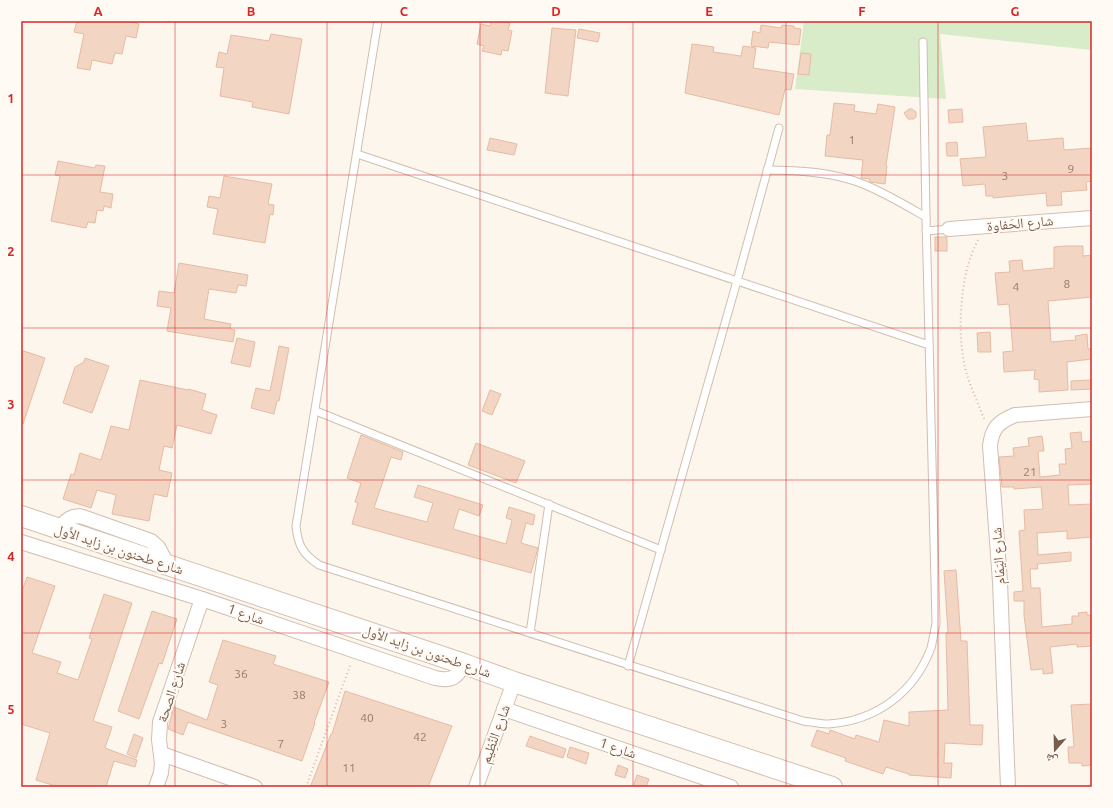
<svg xmlns="http://www.w3.org/2000/svg" width="1113" height="808" font-family="Ubuntu,'Noto Naskh Arabic',sans-serif">
<style>
.green{fill:#d8ecc9}
.building{fill:#f3d5c3;stroke:#e6bba3}
.lines{fill:none;stroke-linecap:round;stroke-linejoin:round}
.lane-casing{stroke:#d1beb0;stroke-width:9}
.street-casing{stroke:#d1beb0;stroke-width:16}
.secondary-casing{stroke:#d6c0b0;stroke-width:22}
.path{stroke:#d9b8a5;stroke-width:2;stroke-dasharray:1 3;stroke-linecap:butt}
.lane{stroke:#fff;stroke-width:7}
.street{stroke:#fff;stroke-width:14}
.secondary{stroke:#fff;stroke-width:20}
.grid{fill:none;stroke:#d62828;stroke-width:1;stroke-opacity:0.55}
.labels{text-anchor:middle;dominant-baseline:central;stroke-width:4;stroke-linejoin:round;paint-order:stroke}
.number-label{font-size:12px;fill:#987a6a}
.street-label{font-size:14px;fill:#7a5c4d;stroke:#fffaf3}
.neatline{fill:none;stroke:#d62828;stroke-width:1.5}
.grid-label{font-size:13px;text-anchor:middle;font-weight:bold;fill:#d62828}
</style>
<rect width="100%" height="100%" fill="#fdf6ec"/>
<!-- green -->
<path class="green" d="M804,21H1092V50L940,34L946,99L795,89Z"/>
<!-- building -->
<g class="building">
<path d="M77,21H127L139,24L136,38L126,36L122,54L115,53L112,64L92,60L90,70L77,68L84,34L74,32Z"/>
<path d="M492,21H502L510,23L508,30L512,31L508,51L502,50L501,55L482,51L484,46L477,44L481,24L490,26Z"/>
<path d="M761,25L781,28L782,25L794,26V28L801,29L799,45L769,42L768,48L751,46L753,31L760,33Z"/>
<path d="M552,28L576,30L568,96L545,93Z"/>
<path d="M579,29L600,33L598,42L577,38Z"/>
<path d="M271,34L302,39L289,114L252,107L253,102L220,96L224,68L216,67L219,52L227,54L231,35L269,41Z"/>
<path d="M692,44L714,47L713,52L741,56L743,46L756,48L753,68L794,74L791,90L785,89L779,115L685,93Z"/>
<path d="M801,53L811,54L809,75L798,74Z"/>
<path d="M834,103L855,105L854,111L876,114L878,104L895,107L886,165L887,166L885,184L870,182L869,181L870,179L861,178L863,160L825,156L827,135H830Z"/>
<path d="M909,109H912L916,112V117L914,119H908L904,113Z"/>
<path d="M962,109L963,122L949,123L948,110Z"/>
<path d="M1026,123L1028,141L1063,138L1064,150L1092,148V181L1086,182L1087,190L1061,192L1062,205L1047,206L1046,193L993,198V196H986L985,184L963,186L960,159L986,157L983,127Z"/>
<path d="M490,138L517,144L514,155L487,150Z"/>
<path d="M957,142L958,156H947L946,143Z"/>
<path d="M58,161L95,168L96,165L105,166L100,192L113,194L111,208L104,206L103,211L97,210L95,223L88,222L86,228L51,221L60,176L55,175Z"/>
<path d="M224,176L272,184L268,204L274,205L273,215L270,214L265,243L213,234L218,209L207,207L209,196L220,198Z"/>
<rect x="935" y="237" width="12" height="14"/>
<path d="M1065,246H1083V256L1092,255V297L1048,301L1051,342L1076,340L1075,336L1087,334L1088,349H1092V359L1067,362L1068,390L1039,392V380L1034,379L1035,370L1004,372L1003,352L1013,351L1009,304L998,305L995,273L1010,272L1009,261L1022,260L1023,271L1054,268V247Z"/>
<path d="M179,263L248,275L246,286L238,285L236,293L209,289L204,319L231,324L230,329L235,330L233,342L167,331L171,308L157,306L159,291L174,293Z"/>
<path d="M990,332L991,352H978L977,333Z"/>
<path d="M237,338L255,342L250,367L231,363Z"/>
<path d="M279,346L289,348L279,401H277L274,414L251,408L256,388L270,391Z"/>
<path d="M21,350L45,358L23,424L21,423Z"/>
<path d="M85,358L109,366L92,413L63,403L75,367L84,362Z"/>
<path d="M140,380L188,390V389L206,394L202,410L217,415L211,434L177,425L172,448L164,446L159,470L172,473L167,497L154,494L149,521L112,514L116,495L97,490L91,508L63,499L71,474L74,475L80,453L101,460L111,426L129,430Z"/>
<path d="M1092,380V389L1071,390V381Z"/>
<path d="M490,390L501,394L492,415L482,411Z"/>
<path d="M1081,432L1082,442L1092,441V484L1068,485L1069,505L1092,504V537L1067,539V531L1037,533L1038,555L1071,552V561L1037,564L1038,569H1030L1031,588H1040L1042,627L1072,624V616H1079L1078,613L1087,612V615H1091L1092,619V646L1077,647V644L1050,647L1053,673L1043,674V669L1031,670L1024,615V601H1014V592L1023,591L1019,531L1025,530L1024,510L1043,509L1041,487L1014,489V487H1002L999,457L1014,456L1013,448L1029,446L1028,438L1042,436L1044,451H1038L1040,477L1060,475L1059,464H1066L1065,449L1072,448L1070,433Z"/>
<path d="M361,435L403,452L401,460L391,457L374,508L427,522L433,503L414,497L418,485L483,505L479,516L459,509L453,529L506,544L512,520L506,518L509,507L535,515L533,525L526,523L521,543L538,548L531,573L352,524L358,503L355,502L361,483L347,478Z"/>
<path d="M476,443L525,461L516,483L468,465Z"/>
<path d="M956,570L961,641H967L970,725H983L982,745L945,743L944,763H952L951,778L909,775V774L886,767L883,774L845,761L846,758L811,746L817,730L829,734L830,730L855,739L856,735L879,742L884,720L909,726V712L948,710L946,633H948L944,571Z"/>
<path d="M27,577L55,586L32,653L61,662L57,673L78,680L92,639L89,638L104,594L132,603L93,721L112,727L105,748L137,760L135,767L114,761L106,787H59L36,780L50,733L21,724V594Z"/>
<path d="M152,611L177,619L162,664L159,663L139,719L118,711Z"/>
<path d="M223,640L276,656L273,664L329,682L314,723H315L302,761L188,722L183,735L168,729L174,707L207,720L218,685L209,682Z"/>
<path d="M345,691L452,726L428,787H317L311,785L331,734H332Z"/>
<path d="M1092,704V765L1082,766V763H1069L1068,747H1074L1071,705Z"/>
<path d="M134,734L143,738L136,758L127,754Z"/>
<path d="M530,736L566,749L563,758L526,746Z"/>
<path d="M570,747L589,753L586,764L567,757Z"/>
<path d="M618,765L628,769L625,778L615,775Z"/>
<path d="M637,775L649,779L646,787H633Z"/>
</g>
<g class="lines">
<defs>
<g id="lane">
<path d="M378,21L296,526C298,546 303,554 319,565C481,617 642,670 803,721C811,722 820,724 828,724C876,721 914,693 931,648C933,640 934,632 936,624L926,217L923,42"/>
<path d="M357,154L929,345"/>
<path d="M767,170C799,170 833,172 863,184C885,193 905,205 926,217"/>
<path d="M926,231L949,229"/>
<path d="M316,411L661,550"/>
<path d="M530,633L549,504"/>
<path d="M628,666L737,281L779,128"/>
</g>
<g id="street">
<path d="M949,229L1092,218"/>
<path d="M59,528C66,521 72,514 83,517L151,541L158,547L167,564"/>
<path d="M21,542L202,599L435,678C452,682 457,677 464,664"/>
<path d="M504,709L731,787"/>
<path d="M162,754L255,787"/>
<path d="M156,787L161,773L162,763L159,740L160,722L202,599"/>
<path d="M476,787L514,682"/>
<path d="M1008,787L1000,582L990,446C992,428 998,422 1015,415L1092,409"/>
</g>
<path id="secondary" d="M21,516L464,664L514,682L832,787"/>
</defs>
<!-- lane casing -->
<use href="#lane" class="lane-casing"/>
<!-- street casing -->
<use href="#street" class="street-casing"/>
<!-- secondary casing -->
<use href="#secondary" class="secondary-casing"/>
<!-- path -->
<g class="path">
<path d="M978,240C966,264 963,284 961,311C960,333 961,354 967,375C972,390 979,406 985,421"/>
<path d="M306,787L351,663"/>
</g>
<!-- lane -->
<use href="#lane" class="lane"/>
<!-- street -->
<use href="#street" class="street"/>
<!-- secondary -->
<use href="#secondary" class="secondary"/>
</g>
<!-- grid -->
<path class="grid" d="M175,21V787M327,21V787M480,21V787M633,21V787M786,21V787M938,21V787M21,175H1092M21,328H1092M21,480H1092M21,633H1092"/>
<g class="labels">
<!-- number labels -->
<g class="number-label">
<text x="852" y="139">1</text>
<text x="1071" y="168">9</text>
<text x="1005" y="175">3</text>
<text x="1067" y="283">8</text>
<text x="1016" y="286">4</text>
<text x="1030" y="471">21</text>
<text x="241" y="673">36</text>
<text x="299" y="694">38</text>
<text x="367" y="717">40</text>
<text x="224" y="723">3</text>
<text x="420" y="736">42</text>
<text x="281" y="743">7</text>
<text x="349" y="767">11</text>
</g>
<!-- street labels -->
<g class="street-label">
<text transform="translate(1020 223) rotate(-5)">شارع الحَفاوة</text>
<text transform="translate(119 549) rotate(18)">شارع طحنون بن زايد الأول</text>
<text transform="translate(998 556) rotate(-94)">شارع اليَمَام</text>
<text transform="translate(246 614) rotate(19)">شارع 1</text>
<text transform="translate(427 651) rotate(19)">شارع طحنون بن زايد الأول</text>
<text transform="translate(171 692) rotate(-72)">شارع الصحة</text>
<text transform="translate(495 734) rotate(-70)">شارع النَّظِيم</text>
<text transform="translate(618 748) rotate(19)">شارع 1</text>
</g>
</g>
<!-- border -->
<rect width="1113" height="808" fill="none" stroke="#fffaf3" stroke-width="44"/>
<!-- north arrow -->
<g transform="translate(1055 750) rotate(200)" stroke="#fffaf3" stroke-width="3" paint-order="stroke">
<path d="M0-3L7 15L0 10L-7 15Z" fill="#7a5c4d"/>
<text y="-6" font-size="11" font-weight="bold" text-anchor="middle" fill="#7a5c4d">ش</text>
</g>
<rect x="22" y="22" width="1069" height="764" class="neatline"/>
<g class="grid-label">
<text x="98" y="16">A</text>
<text x="251" y="16">B</text>
<text x="404" y="16">C</text>
<text x="556" y="16">D</text>
<text x="709" y="16">E</text>
<text x="862" y="16">F</text>
<text x="1015" y="16">G</text>
<text x="11" y="103">1</text>
<text x="11" y="256">2</text>
<text x="11" y="409">3</text>
<text x="11" y="561">4</text>
<text x="11" y="714">5</text>
</g>
</svg>
